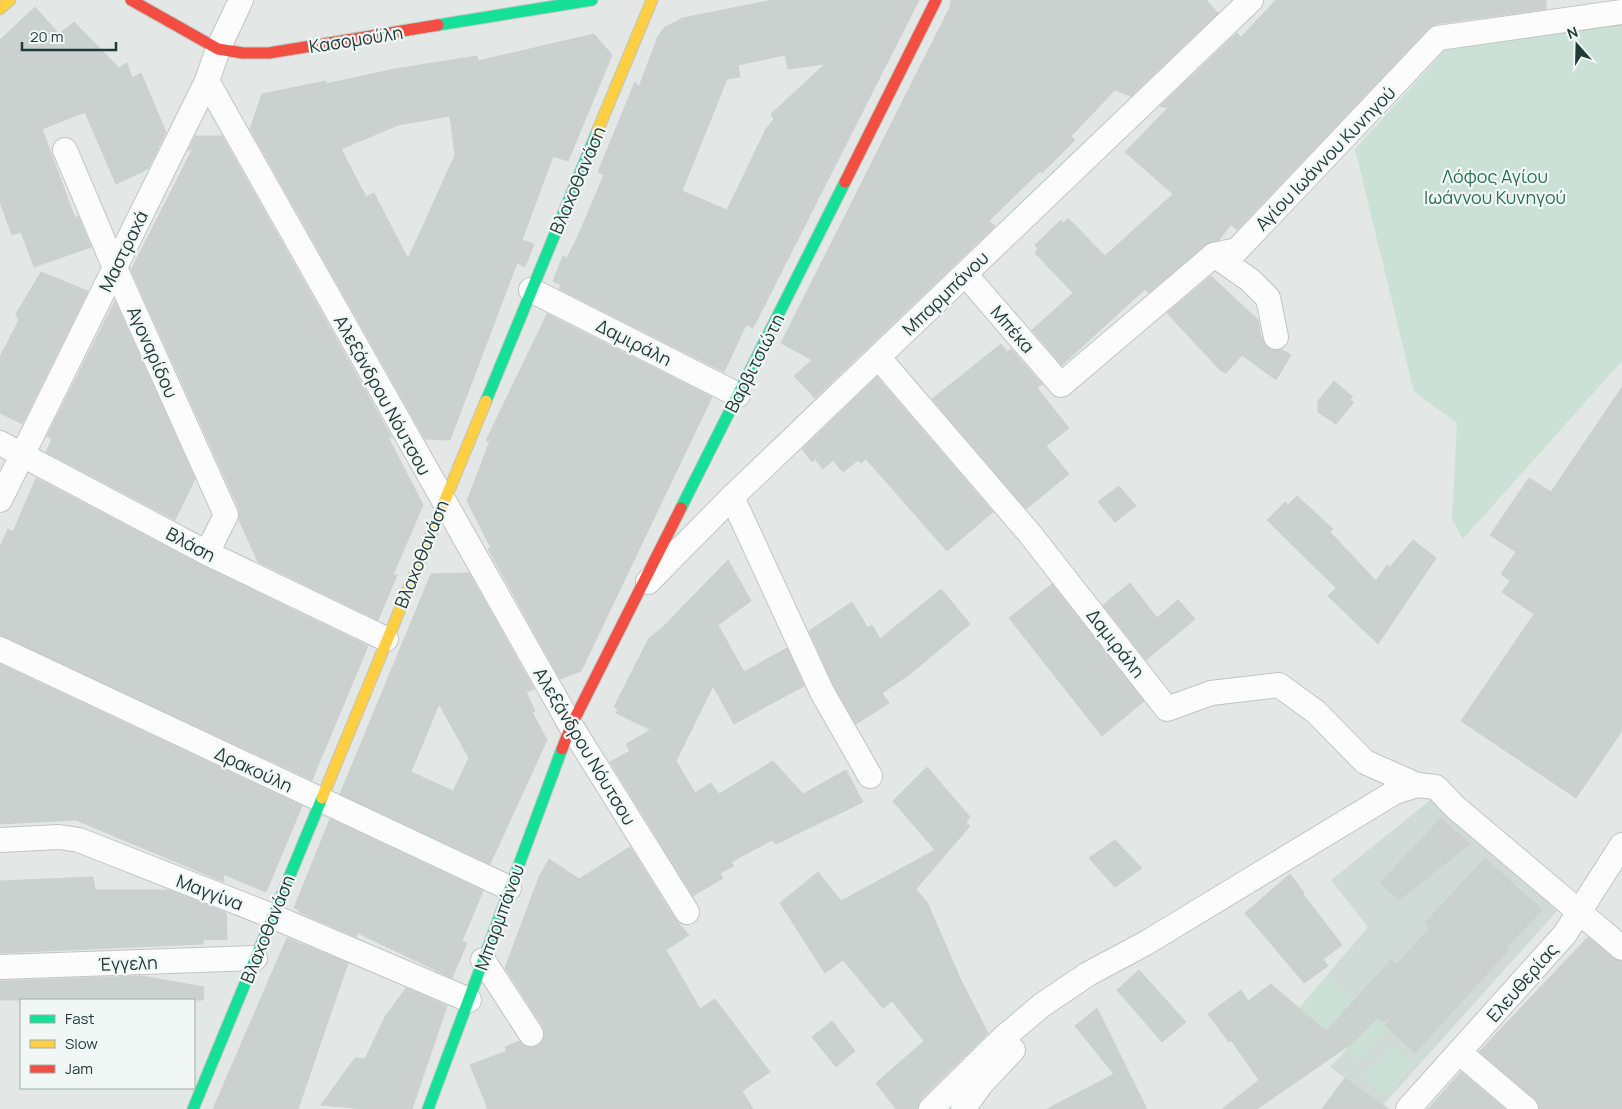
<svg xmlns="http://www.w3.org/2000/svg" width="1622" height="1109" font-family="Manrope,sans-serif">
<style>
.built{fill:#d0dad7}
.green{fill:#cce1d5}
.building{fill:#cbd1cf;stroke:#ccd1cf;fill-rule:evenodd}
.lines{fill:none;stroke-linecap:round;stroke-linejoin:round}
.street-casing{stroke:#c0c5c3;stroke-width:26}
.fast-casing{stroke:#bec6c4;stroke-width:13}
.slow-casing{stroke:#bec6c4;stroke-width:13}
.jam-casing{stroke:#bec6c4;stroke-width:13}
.street{stroke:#fbfcfb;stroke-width:24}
.fast{stroke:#16e098;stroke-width:11}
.slow{stroke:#ffcf43;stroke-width:11}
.jam{stroke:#f24e42;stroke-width:11}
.labels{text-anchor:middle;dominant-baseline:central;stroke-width:4.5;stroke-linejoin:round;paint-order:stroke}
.street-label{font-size:18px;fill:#213b37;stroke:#f0f7f5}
.park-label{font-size:18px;fill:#2c7150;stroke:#f0f7f5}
</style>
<rect width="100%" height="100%" fill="#e3e8e6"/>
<!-- built -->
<path class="built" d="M1434,797L1557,911L1383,1105L1330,1067L1347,1049L1299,1008L1368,927L1331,880Z"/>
<!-- green -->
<g class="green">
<path d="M1622,23V361L1463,539L1452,520L1457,423L1414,392L1355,149L1447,48Z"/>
<path d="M1327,976L1388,1028L1360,1060L1299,1008Z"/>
<path d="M1391,1045L1414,1065L1386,1097L1363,1078Z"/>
</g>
<!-- building -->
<g class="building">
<path d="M773,0H919L753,328L746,325L724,372L559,289L561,285L553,281L563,256L567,258L578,236L604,175L598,172L635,82L639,87L658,36L665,27L683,18ZM785,55L788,69L825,64L771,114L774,119L766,129L727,210L682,191L727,79L740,77L738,65Z"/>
<path d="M951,0H1206L1218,13L1131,96L1115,90L1071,136L1075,140L1042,173L1040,171L989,221L995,226L815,398L794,376L812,360L781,343L950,7Z"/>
<path d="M1276,0H1546V9L1436,24L1429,28L1237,230L1231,224L1219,240L1205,245L1149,293L1145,289L1062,365L1032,330L1073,293L1035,253L1038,249L1035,245L1061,220L1064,223L1068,218L1105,256L1173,194L1125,152L1168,108L1160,106L1237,33L1241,37Z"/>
<path d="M35,7L59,34L74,22L119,68L127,63L132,78L141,73L166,132L148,169L116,184L85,112L42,129L75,218L78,216L91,247L34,267L21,232L12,235L0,202V40Z"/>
<path d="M594,34L612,55L568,161L553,156L522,240L534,244L525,267L517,263L450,440L425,439L250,129L262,94L326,81V84L395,69L477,56L478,61ZM450,116L455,155L408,259L374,193L366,197L341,149L398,125Z"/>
<path d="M195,136H222L392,438L388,437L423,505L393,575H397L378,620L258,562L239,520V509L131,270L193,148L188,151Z"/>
<path d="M41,272L88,291L22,424L0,413V357L19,320L16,314Z"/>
<path d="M1211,276L1258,320L1261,336L1266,346L1272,350L1281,349L1291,355L1276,380L1242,355L1226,373L1221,371L1167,313Z"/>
<path d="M115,301L195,479L175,520L46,452L52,439L47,436Z"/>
<path d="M547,314L712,397L581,671L560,679L488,549L491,548L467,501L490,441H486L493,426Z"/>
<path d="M1001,344L1007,352L1011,349L1042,384L1037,388L1069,428L1046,446L1069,474L1026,509L932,399Z"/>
<path d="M877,377L993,512L947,551L866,459L861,463L858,460L843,472L833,460L823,469L815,459L812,462L802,449Z"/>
<path d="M1334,381L1353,397L1350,400L1354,402L1336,424L1318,412V401Z"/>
<path d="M1622,387V731L1576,798L1461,721L1534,614L1502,592L1510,581L1501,574L1516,552L1490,535L1529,478L1551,492Z"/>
<path d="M36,478L201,565L368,646L312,780L0,635V547L8,529L13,532Z"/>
<path d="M1119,486L1136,506L1115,522L1098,502Z"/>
<path d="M1297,496L1333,529L1330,532L1376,581L1387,565L1390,567L1413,540L1436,558L1378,644L1328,596L1336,588L1267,520L1285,502L1288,505Z"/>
<path d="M728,560L751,601L718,625L744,672L787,648L804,686L734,724L713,686L676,761L695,793L711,783L719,794L773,761L803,794L846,770L863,802L776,844L772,840L731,862L734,866L720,873L723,878L693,896L610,762L630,751L626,744L651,730L616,713L618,709L614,707L649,638L662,628Z"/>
<path d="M469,573L534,689L526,692L535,711L532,712L547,740L490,864L340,794L431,574ZM439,704L469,758L453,791L411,772Z"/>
<path d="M1130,583L1157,618L1178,600L1195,619L1146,660L1103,605Z"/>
<path d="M1052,584L1144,701L1102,736L1009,618Z"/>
<path d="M941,589L970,624L910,674L882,693L889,703L856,724L834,686L809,631L852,602L868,628L872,625L880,639Z"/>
<path d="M0,664L302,806L266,892L223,874L224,882L76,820L0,824Z"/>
<path d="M927,767L970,817L966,822L970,826L916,889L927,902L960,978L988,1033L921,1099L918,1109H896L876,1083L924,1041L892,1001L883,1008L843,960L825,973L780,903L818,872L841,901L935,850L893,801Z"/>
<path d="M1441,818L1470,844L1399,900L1380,883Z"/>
<path d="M330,819L483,891L462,941L467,943L452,978L358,933L356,937L299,912V910L294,908Z"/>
<path d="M1115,840L1142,868L1115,887L1089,858Z"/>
<path d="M630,847L675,919L689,935L666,950L700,1009L715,999L770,1072L742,1091L753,1109H488L470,1065L507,1051L505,1047L519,1041L525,1046L532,1048L539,1045L543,1040V1027L505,968L539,877L549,859L579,879Z"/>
<path d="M1485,858L1542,910L1506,948L1508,951L1415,1053L1385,1025L1392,1016L1382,1022L1378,1018L1354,1042L1257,1109H1222L1259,1080L1231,1040L1229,1042L1208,1014L1241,990L1248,1001L1271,984L1326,1031L1391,960L1396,965L1430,928L1425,923Z"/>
<path d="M1290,874L1304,893L1303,894L1342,945L1323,959L1328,966L1304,983L1245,913Z"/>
<path d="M93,877L95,890H169L226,913L227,939L203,940V944L0,953V881Z"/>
<path d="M1588,937L1613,958L1622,961V1109H1539L1535,1099L1479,1052Z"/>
<path d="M287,938L348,963L298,1109H213Z"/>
<path d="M1139,970L1186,1022L1162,1042L1117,990Z"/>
<path d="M141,976L204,987L203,1000H0V981Z"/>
<path d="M406,988L447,1006L412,1109H364L321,1105L355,1058L365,1059L385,1017Z"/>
<path d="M1097,1008L1147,1109H1047L1114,1074L1075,1026Z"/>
<path d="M832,1021L855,1051L836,1067L812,1037Z"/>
<path d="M1461,1072L1505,1109H1428Z"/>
<path d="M1345,1078L1389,1109H1322Z"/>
</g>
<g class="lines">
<defs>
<g id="street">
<path d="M207,81L571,726L687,912"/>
<path d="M65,150L115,268L226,515L207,553"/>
<path d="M1214,255L1250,280L1268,298L1276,337"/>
<path d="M965,274L1061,385L1214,255L1237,250L1438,38L1622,12"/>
<path d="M531,290L738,395"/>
<path d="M878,357L1030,534L1167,709L1211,693L1279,685L1316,712L1365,762L1417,785"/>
<path d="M0,443L207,553L386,639"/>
<path d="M732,497L822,692L870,776"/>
<path d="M0,500L207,81L218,49L241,0"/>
<path d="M648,582L732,497L1251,0"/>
<path d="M0,649L509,888"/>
<path d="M0,840L59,837L79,840L272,916L469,1000"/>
<path d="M483,960L531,1034"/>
<path d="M0,967L255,958"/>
<path d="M1460,1053L1526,1109"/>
<path d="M931,1109L1003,1038L1042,1005L1088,974L1146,943L1395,792L1417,785L1436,787L1455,807L1622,948"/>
<path d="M963,1109L982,1083L1013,1050"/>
<path d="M1408,1109L1565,934L1622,845"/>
</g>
<g id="fast">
<path d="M438,25L592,0"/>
<path d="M486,401L597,132"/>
<path d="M681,508L845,182"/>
<path d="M193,1109L322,798"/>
<path d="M428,1109L562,749"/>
</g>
<g id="slow">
<path d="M0,9L10,0"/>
<path d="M597,132L652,0"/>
<path d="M322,798L486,401"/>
</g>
<g id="jam">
<path d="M131,0L218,49L243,53H269L438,25"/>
<path d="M845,182L936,0"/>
<path d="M562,749L571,726L681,508"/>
</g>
</defs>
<!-- street casing -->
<use href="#street" class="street-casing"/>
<!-- fast casing -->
<use href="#fast" class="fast-casing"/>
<!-- slow casing -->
<use href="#slow" class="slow-casing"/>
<!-- jam casing -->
<use href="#jam" class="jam-casing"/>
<!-- street -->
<use href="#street" class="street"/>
<!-- fast -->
<use href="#fast" class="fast"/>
<!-- slow -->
<use href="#slow" class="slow"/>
<!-- jam -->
<use href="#jam" class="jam"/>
</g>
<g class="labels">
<!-- street labels -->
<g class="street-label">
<text transform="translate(356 39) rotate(-9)">Κασομούλη</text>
<text transform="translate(1325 158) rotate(-46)">Αγίου Ιωάννου Κυνηγού</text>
<text transform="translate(577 180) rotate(-67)">Βλαχοθανάση</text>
<text transform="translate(123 251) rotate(-64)">Μαστραχά</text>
<text transform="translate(945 293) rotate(-44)">Μπαρμπάνου</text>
<text transform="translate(1013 329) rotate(49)">Μπέκα</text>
<text transform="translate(634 342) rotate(27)">Δαμιράλη</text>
<text transform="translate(153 352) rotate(66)">Αγοναρίδου</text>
<text transform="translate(754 363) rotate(-63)">Βαρβιτσιώτη</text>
<text transform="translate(383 395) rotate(61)">Αλεξάνδρου Νόυτσου</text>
<text transform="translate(191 544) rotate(28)">Βλάση</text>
<text transform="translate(421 554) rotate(-68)">Βλαχοθανάση</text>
<text transform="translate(1116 643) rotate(52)">Δαμιράλη</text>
<text transform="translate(585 746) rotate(59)">Αλεξάνδρου Νόυτσου</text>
<text transform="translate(254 769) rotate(25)">Δρακούλη</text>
<text transform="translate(210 892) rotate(21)">Μαγγίνα</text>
<text transform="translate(499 917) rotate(-70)">Μπαρμπάνου</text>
<text transform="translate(267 929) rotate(-68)">Βλαχοθανάση</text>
<text transform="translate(128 963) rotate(-2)">Έγγελη</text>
<text transform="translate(1522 982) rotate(-49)">Ελευθερίας</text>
</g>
<!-- park labels -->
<g class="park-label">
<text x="1495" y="176">Λόφος Αγίου<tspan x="1495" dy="21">Ιωάννου Κυνηγού</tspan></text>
</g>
</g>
<!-- legend -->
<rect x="20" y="999" width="175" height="90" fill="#f0f7f5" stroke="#9daca9"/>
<rect x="30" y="1015" width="25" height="8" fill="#16e098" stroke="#9daca9"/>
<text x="65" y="1024" font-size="15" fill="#213b37">Fast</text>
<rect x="30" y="1040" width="25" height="8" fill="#ffcf43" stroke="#9daca9"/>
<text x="65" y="1049" font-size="15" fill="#213b37">Slow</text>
<rect x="30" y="1065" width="25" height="8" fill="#f24e42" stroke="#9daca9"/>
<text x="65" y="1074" font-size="15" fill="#213b37">Jam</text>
<!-- north arrow -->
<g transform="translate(1577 45) rotate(340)" stroke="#f0f7f5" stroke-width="4" paint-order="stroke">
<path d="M0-4L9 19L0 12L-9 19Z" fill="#213b37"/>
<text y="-8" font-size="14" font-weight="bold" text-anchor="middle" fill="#213b37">N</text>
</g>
<!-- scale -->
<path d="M22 42v8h94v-8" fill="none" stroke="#213b37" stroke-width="2.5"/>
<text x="30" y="42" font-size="15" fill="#213b37" stroke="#f0f7f5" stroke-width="4" paint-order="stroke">20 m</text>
</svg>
